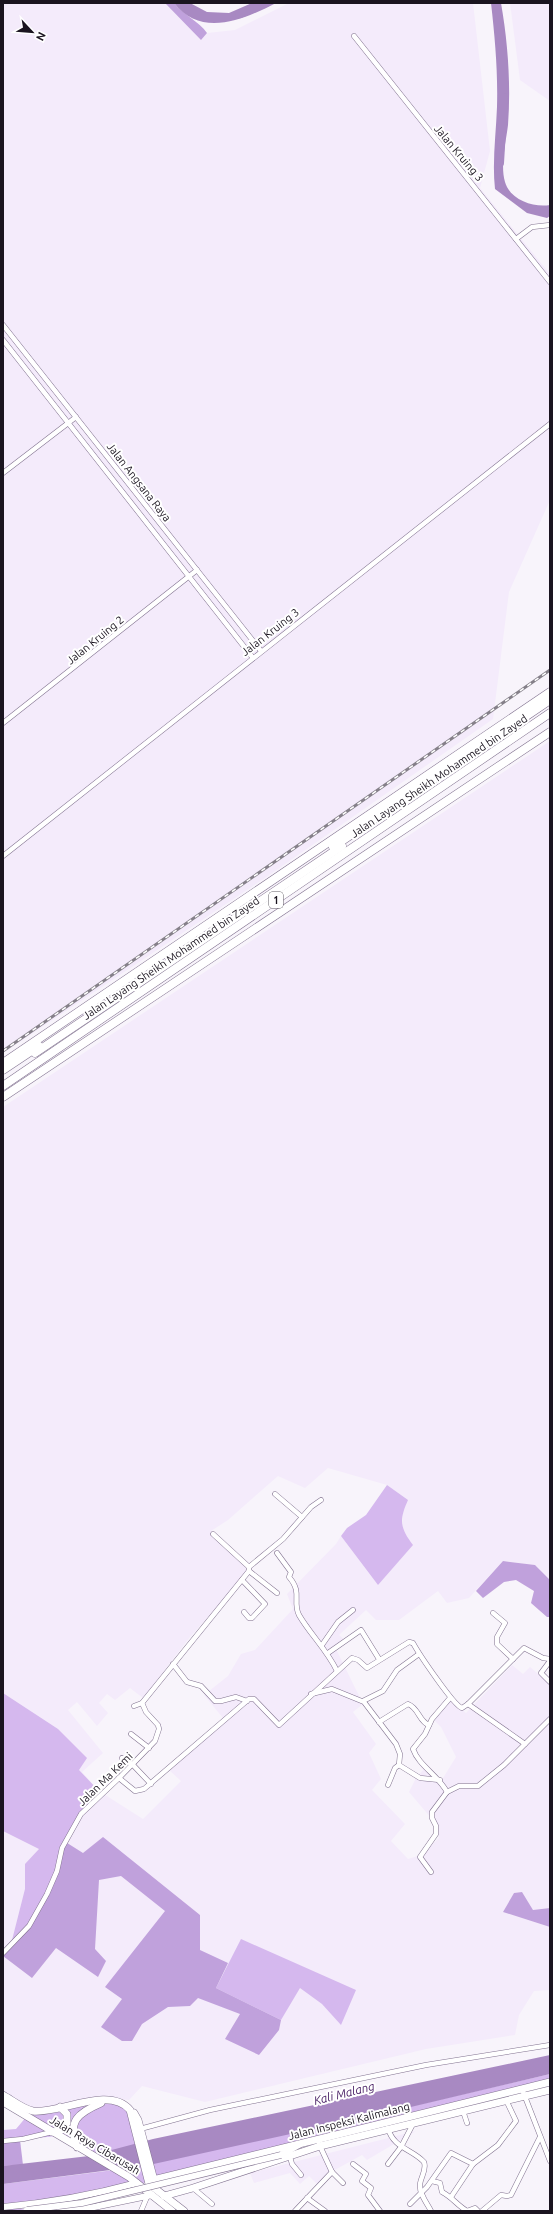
<svg xmlns="http://www.w3.org/2000/svg" width="553" height="2214" font-family="Ubuntu,sans-serif">
<style>
.built{fill:#f4ebfb;fill-rule:evenodd}
.green{fill:#d5b8ee}
.forest{fill:#c0a1dc}
.water{fill:#a889c2}
.lines{fill:none;stroke-linecap:round;stroke-linejoin:round}
.river{stroke:#a889c2;stroke-width:8}
.minor-casing{stroke:#827390;stroke-width:5.5}
.secondary-casing{stroke:#827390;stroke-width:7}
.primary-casing{stroke:#827390;stroke-width:8}
.motorway-casing{stroke:#827390;stroke-width:9}
.minor{stroke:#fff;stroke-width:4.5}
.secondary{stroke:#fff;stroke-width:6}
.primary{stroke:#fff;stroke-width:7}
.motorway{stroke:#fff;stroke-width:8}
.rail-casing{stroke:#858089;stroke-width:3}
.rail{stroke:#fff;stroke-width:1.5;stroke-dasharray:4.5;stroke-linecap:butt}
.secondary-bridge-casing{stroke:#827390;stroke-width:7;stroke-linecap:butt}
.secondary-bridge{stroke:#fff;stroke-width:6}
.labels{text-anchor:middle;dominant-baseline:central;stroke-width:4;stroke-linejoin:round;paint-order:stroke}
.shield{fill:#fff;stroke:#5f5a62;stroke-width:1}
.shield-label{font-size:10px;font-weight:bold;fill:#1a141f}
.street-label{font-size:11px;fill:#1a141f;stroke:#fff}
.water-label{font-size:12px;font-style:italic;fill:#4b2267;stroke:#fff}
</style>
<rect width="100%" height="100%" fill="#f8f4fb"/>
<!-- built -->
<g class="built">
<path d="M3,3H165L201,39L207,33L235,30L289,3H473L490,151L480,188L550,274V500L509,592L493,719L268,876L3,1053Z"/>
<path d="M510,3H550V101L520,80Z"/>
<path d="M550,741V1580L535,1565L503,1561L469,1598L447,1603L438,1591L399,1620H376L366,1610L339,1635L346,1641L335,1647L363,1704L353,1712L376,1744L369,1753L381,1779L372,1790L405,1824L391,1841L408,1859L421,1855L439,1838L437,1825L409,1792L416,1778L424,1769L440,1783L456,1757L441,1727L434,1720L451,1699L466,1713L512,1665L523,1674L530,1667L550,1684V1908L533,1910L522,1892L514,1893L503,1912L550,1927V1990L534,1991L519,2015L515,2035L426,2049L205,2102L142,2086L129,2100L105,2098L42,2109L22,2105L3,2092V1107ZM328,1468L387,1485L407,1500L403,1511V1531L378,1585L341,1536L336,1544L287,1594L293,1609L255,1650L241,1654L228,1676L204,1695L223,1718L169,1770L181,1781L143,1819L99,1791L82,1772L103,1753L68,1710L77,1702L97,1726L108,1713L99,1703L107,1694L115,1700L130,1688L143,1698L190,1637L249,1571L211,1531L228,1520L278,1476L305,1488Z"/>
<path d="M416,2131L367,2160L362,2155L331,2172L319,2186L309,2176L300,2184L290,2173L254,2183L250,2173Z"/>
</g>
<!-- green -->
<g class="green">
<path d="M387,1485L408,1500C399,1520 400,1528 413,1545L378,1585L341,1536L347,1528L366,1515Z"/>
<path d="M3,1693L58,1729L87,1758L79,1770L99,1791L80,1814L64,1841L57,1872L29,1924L10,1948L25,1889V1864L39,1849L3,1831Z"/>
<path d="M241,1939L356,1990L341,2025L322,2004L300,1988L281,2020L216,1988Z"/>
<path d="M550,2074V2082L148,2182L12,2207L25,2210L23,2211H3V2184L114,2170L58,2136L3,2141V2130L16,2129L27,2116L35,2111L88,2102L124,2104L149,2164L408,2107Z"/>
</g>
<!-- forest -->
<g class="forest">
<path d="M165,3H174C183,15 199,21 207,33L201,40Z"/>
<path d="M503,1561L535,1565L550,1580V1617H547L531,1603L534,1591L516,1580L504,1582L483,1598L476,1591Z"/>
<path d="M103,1837L200,1915V1950L228,1963L216,1988L281,2020L279,2030L259,2055L225,2039L240,2014L198,1998L190,2006L168,2007L142,2024L132,2041H122L101,2027L122,1999L105,1987L165,1911L121,1876L99,1880L95,1949L106,1961L98,1977L56,1948L32,1978L3,1956L29,1924L49,1892L64,1841L83,1853Z"/>
<path d="M522,1892L533,1910L550,1908V1927L503,1912L514,1893Z"/>
<path d="M20,2140L23,2165L3,2166V2141Z"/>
</g>
<!-- water -->
<g class="water">
<path d="M174,3H190L207,12L229,13L252,3H276C243,20 201,38 174,3Z"/>
<path d="M491,3H501C508,43 511,85 508,125C506,142 500,165 505,182C510,200 534,208 550,205V216L547,218L527,213L495,189C492,162 496,134 497,107C498,72 495,38 491,3Z"/>
<path d="M550,2055V2074L377,2115L149,2165L3,2184V2166L89,2156L153,2139Z"/>
</g>
<g class="lines">
<!-- river -->
<g class="river">
<path d="M240,14L266,3"/>
<path d="M500,163L504,97"/>
</g>
<defs>
<g id="minor">
<path d="M354,36L550,282"/>
<path d="M516,239L532,227L550,225"/>
<path d="M3,325L261,651"/>
<path d="M3,340L253,658"/>
<path d="M3,473L76,417"/>
<path d="M3,723L197,570"/>
<path d="M3,856L550,424"/>
<path d="M275,1494L302,1517"/>
<path d="M213,1534L249,1567"/>
<path d="M277,1553L291,1572L289,1577C303,1593 292,1601 299,1615C310,1634 327,1650 337,1671"/>
<path d="M249,1571L277,1593"/>
<path d="M242,1580L265,1604L252,1618H249L244,1612"/>
<path d="M493,1613L505,1623L497,1637V1644L513,1659"/>
<path d="M322,1645L338,1622L353,1610"/>
<path d="M328,1653L361,1630L379,1659"/>
<path d="M550,1661L541,1673L550,1682"/>
<path d="M173,1664L187,1682L201,1686L215,1701H221L236,1697L247,1701"/>
<path d="M311,1694L332,1689L364,1702L396,1744L400,1754L399,1765"/>
<path d="M363,1701L383,1691L397,1670L419,1654"/>
<path d="M468,1704L525,1744"/>
<path d="M134,1706L142,1703L249,1571V1567L283,1539L311,1507L321,1500"/>
<path d="M379,1722L408,1704C419,1708 419,1722 429,1725"/>
<path d="M131,1734L149,1748"/>
<path d="M122,1758L133,1765L151,1784"/>
<path d="M119,1778L135,1791L144,1789L249,1699H254L279,1725L352,1658L358,1660L367,1668L409,1642L413,1643C419,1654 454,1706 462,1708L468,1704L524,1648L543,1658L550,1659"/>
<path d="M388,1785L395,1768L399,1765L420,1778L440,1780"/>
<path d="M447,1792L459,1786H478L504,1765L550,1719"/>
<path d="M431,1872L420,1857L436,1834V1826L432,1818V1812L447,1792C438,1775 419,1766 413,1749L425,1734L432,1719L450,1698"/>
<path d="M3,1953L29,1926L47,1894L57,1871L62,1848L81,1814L119,1778L155,1741L159,1729L158,1725L146,1712L142,1703"/>
<path d="M522,2089L550,2161"/>
<path d="M463,2111L467,2123"/>
<path d="M388,2128C393,2148 412,2149 424,2162C427,2170 421,2176 420,2184C419,2194 427,2203 431,2211"/>
<path d="M140,2129L210,2110L426,2065L550,2045"/>
<path d="M3,2141L23,2139L52,2132"/>
<path d="M319,2144L332,2172L343,2183"/>
<path d="M290,2157L292,2164L301,2175"/>
<path d="M353,2164L366,2174L362,2181L371,2188L368,2195L380,2211"/>
<path d="M388,2164L401,2147L413,2124"/>
<path d="M432,2181L440,2183L442,2192C452,2197 457,2205 467,2211"/>
<path d="M193,2188L212,2204"/>
<path d="M451,2197L473,2164"/>
<path d="M307,2198L325,2211"/>
<path d="M410,2204L427,2187L451,2153L473,2164L498,2145L516,2121L506,2100"/>
<path d="M141,2211L147,2197"/>
<path d="M295,2211L332,2172"/>
<path d="M467,2211L475,2208L478,2211"/>
<path d="M482,2211L501,2195L507,2196L511,2195L540,2137"/>
</g>
<g id="secondary">
<path d="M283,2154L299,2145"/>
<path d="M3,2207C49,2203 93,2195 137,2183"/>
<path d="M59,2211L94,2207L152,2195"/>
</g>
<g id="primary">
<path d="M3,2095C12,2100 23,2109 33,2111C60,2114 109,2085 130,2110L149,2184L184,2211"/>
<path d="M3,2102L129,2177L172,2211"/>
<path d="M134,2113L138,2120L155,2184"/>
<path d="M52,2132L60,2131L67,2123V2114L60,2107"/>
<path d="M77,2147C67,2121 78,2113 101,2103"/>
<path d="M153,2180L550,2082"/>
<path d="M164,2196L193,2188L320,2146L550,2090"/>
</g>
<g id="motorway">
<path d="M333,847L550,700"/>
<path d="M35,1053L342,846"/>
<path d="M3,1063L550,692"/>
<path d="M3,1070L39,1046"/>
<path d="M3,1086L550,713"/>
<path d="M3,1097L550,732"/>
</g>
</defs>
<!-- minor casing -->
<use href="#minor" class="minor-casing"/>
<!-- secondary casing -->
<use href="#secondary" class="secondary-casing"/>
<!-- primary casing -->
<use href="#primary" class="primary-casing"/>
<!-- motorway casing -->
<use href="#motorway" class="motorway-casing"/>
<!-- minor -->
<use href="#minor" class="minor"/>
<!-- secondary -->
<use href="#secondary" class="secondary"/>
<!-- primary -->
<use href="#primary" class="primary"/>
<!-- motorway -->
<use href="#motorway" class="motorway"/>
<defs>
<path id="rail" d="M3,1051L550,670"/>
</defs>
<!-- rail casing -->
<use href="#rail" class="rail-casing"/>
<!-- rail -->
<use href="#rail" class="rail"/>
<defs>
<path id="secondary-bridge" d="M27,2210L82,2203L281,2155"/>
</defs>
<!-- secondary-bridge casing -->
<use href="#secondary-bridge" class="secondary-bridge-casing"/>
<!-- secondary-bridge -->
<use href="#secondary-bridge" class="secondary-bridge"/>
</g>
<g class="labels">
<!-- shield labels -->
<rect class="shield" x="269" y="892" width="14" height="16" rx="3"/>
<g class="shield-label">
<text x="276" y="900">1</text>
</g>
<!-- street labels -->
<g class="street-label">
<text transform="translate(459 153) rotate(50)">Jalan Kruing 3</text>
<text transform="translate(139 482) rotate(52)">Jalan Angsana Raya</text>
<text transform="translate(270 632) rotate(-38)">Jalan Kruing 3</text>
<text transform="translate(95 640) rotate(-39)">Jalan Kruing 2</text>
<text transform="translate(439 776) rotate(-34)">Jalan Layang Sheikh Mohammed bin Zayed</text>
<text transform="translate(171 958) rotate(-34)">Jalan Layang Sheikh Mohammed bin Zayed</text>
<text transform="translate(105 1779) rotate(-44)">Jalan Ma Kemi</text>
<text transform="translate(349 2121) rotate(-14)">Jalan Inspeksi Kalimalang</text>
<text transform="translate(95 2145) rotate(31)">Jalan Raya Cibarusah</text>
</g>
<!-- water labels -->
<g class="water-label">
<text transform="translate(344 2093) rotate(-14)">Kali Malang</text>
</g>
</g>
<!-- border -->
<rect width="553" height="2214" fill="none" stroke="#1a141f" stroke-width="8"/>
<!-- north arrow -->
<g transform="translate(32 32) rotate(116)" stroke="#ffffff" stroke-width="3" paint-order="stroke">
<path d="M0-3L7 15L0 10L-7 15Z" fill="#1a141f"/>
<text y="-6" font-size="11" font-weight="bold" text-anchor="middle" fill="#1a141f">N</text>
</g>
</svg>
